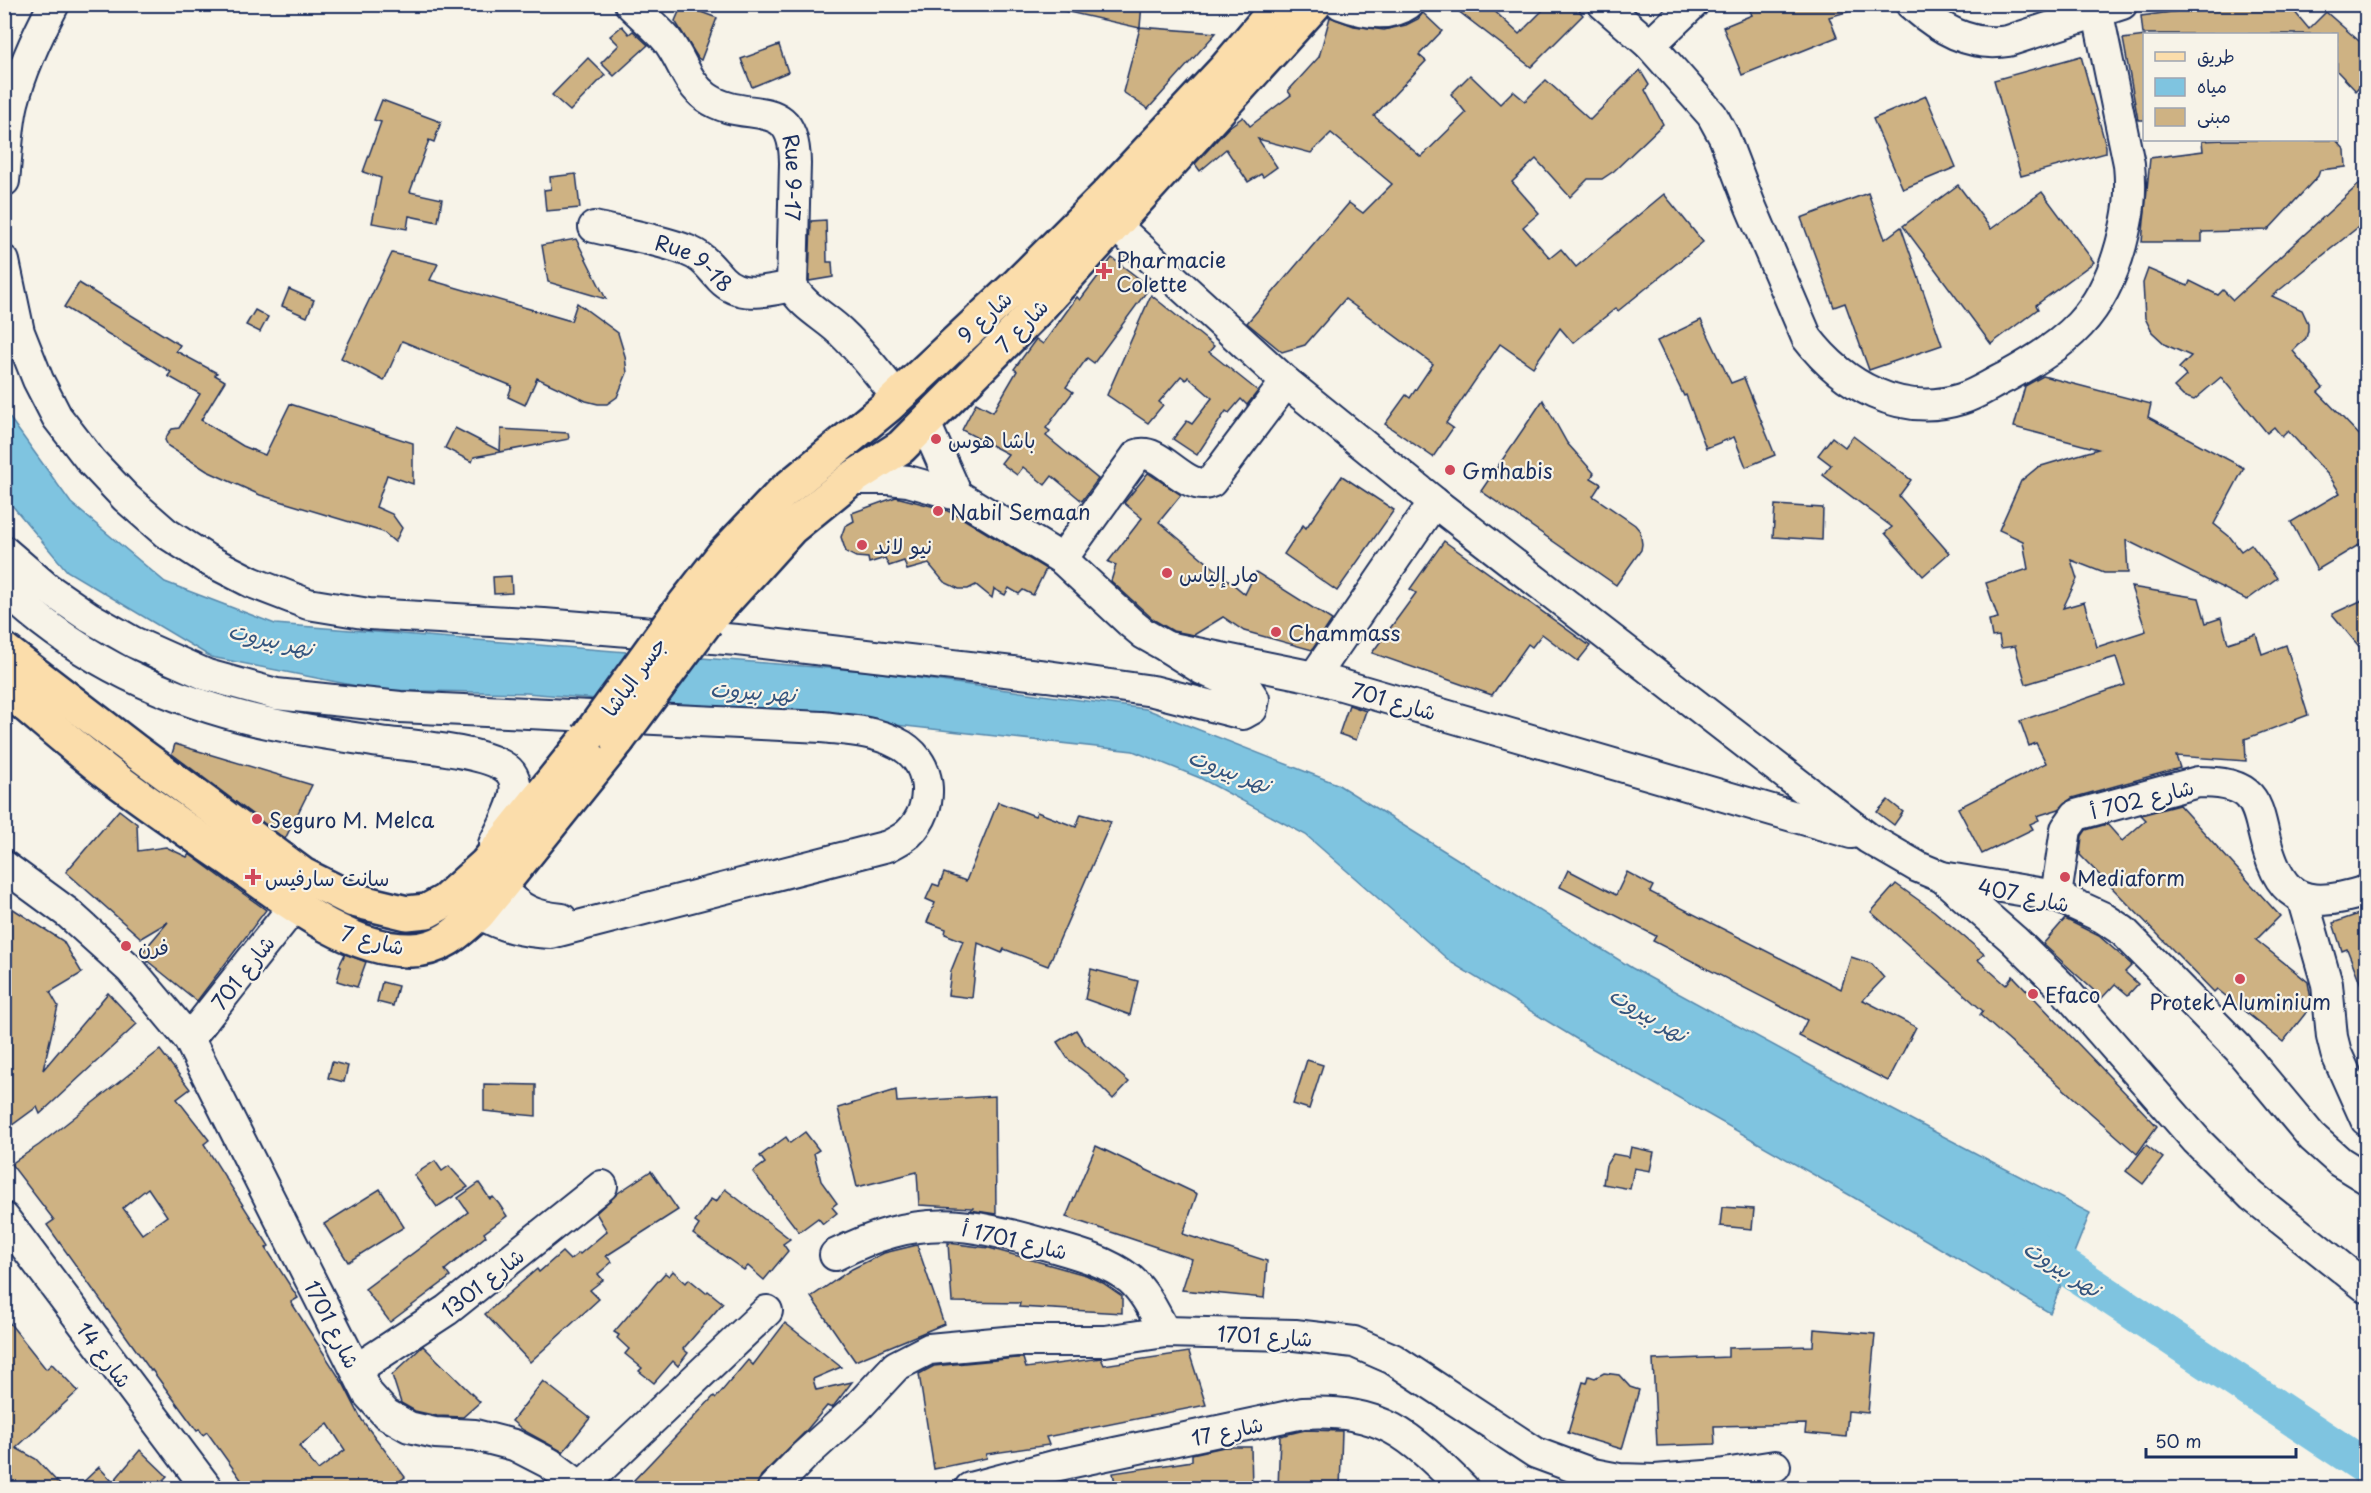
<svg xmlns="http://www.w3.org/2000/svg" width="2371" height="1493" font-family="'Playpen Sans','Playpen Sans Arabic',sans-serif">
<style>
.water{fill:#7fc4e0;stroke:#5788ac;stroke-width:1.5}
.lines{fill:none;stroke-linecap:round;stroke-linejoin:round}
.river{stroke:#7fc4e0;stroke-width:36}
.building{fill:#ceb283;stroke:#1b2f5e;stroke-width:1.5;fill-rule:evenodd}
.minor-casing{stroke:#1b2f5e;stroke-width:34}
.major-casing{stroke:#1b2f5e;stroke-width:38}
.minor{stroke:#f7f3e8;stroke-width:30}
.major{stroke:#fbddab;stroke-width:33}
.major-bridge-casing{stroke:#1b2f5e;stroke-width:38;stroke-linecap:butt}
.major-bridge{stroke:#fbddab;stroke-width:33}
.poi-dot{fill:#d1495b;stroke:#f7f3e8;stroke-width:2}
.labels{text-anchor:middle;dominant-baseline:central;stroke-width:4.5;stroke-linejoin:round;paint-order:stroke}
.street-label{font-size:21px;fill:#1b2f5e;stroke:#f7f3e8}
.poi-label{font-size:21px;fill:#1b2f5e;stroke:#f7f3e8;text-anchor:start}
.water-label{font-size:22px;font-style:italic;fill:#34547e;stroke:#f7f3e8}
</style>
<rect width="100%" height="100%" fill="#f7f3e8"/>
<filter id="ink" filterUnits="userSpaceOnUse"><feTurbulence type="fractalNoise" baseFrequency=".0167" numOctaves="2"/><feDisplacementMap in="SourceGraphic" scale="12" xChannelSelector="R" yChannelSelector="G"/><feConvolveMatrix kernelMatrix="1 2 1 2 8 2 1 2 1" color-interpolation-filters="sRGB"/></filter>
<g filter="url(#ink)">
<!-- water -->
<path class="water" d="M4,410L71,503L165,582L275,624L866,671L1146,709L1337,784L1632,968L1870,1098L2090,1213L2050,1313L1853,1197L1588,1046L1452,963L1306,835L1200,778L1133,751L860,721L526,693L377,690L211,657L67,571L5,497Z"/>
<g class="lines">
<!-- river -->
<path class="river" d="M2026,1244L2070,1270L2366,1467"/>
</g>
<!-- building -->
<g class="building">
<path d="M1065,4H1142L1140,27L1216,33L1148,109L1123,92L1140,28L1064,11Z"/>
<path d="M1449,4H1487L1519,34L1549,4H1573L1583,15L1531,67Z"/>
<path d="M1747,4H1857V9L1829,17L1837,37L1742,75L1723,27L1752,15Z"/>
<path d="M2233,4H2288L2309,29L2326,12L2367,48V62L2360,69L2367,76V79L2356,91L2337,71V34H2143L2141,16Z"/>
<path d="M682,5L717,18L701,60L698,58L675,21Z"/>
<path d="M1423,13L1442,31L1419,55L1426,61L1374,116L1421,157L1466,113L1451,94L1470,75L1500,104L1513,91L1525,101L1546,80L1590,120L1640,70L1649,85L1645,90L1663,124L1614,171L1602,179H1588L1570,197L1536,159L1512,182L1539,213L1523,227L1550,258L1561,249L1576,267L1664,194L1703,242L1618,311L1616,308L1573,343L1560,328L1533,367L1500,344L1446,423L1453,428L1433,457L1385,424L1406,395L1410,398L1433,364L1345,299L1305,345L1282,352L1247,323L1349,203L1363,213L1392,184L1331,133L1311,153L1258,139L1277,167L1263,177L1261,174L1248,182L1226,149L1200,171L1195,164L1229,127L1243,117L1250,126L1291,95L1288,91L1319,57L1330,17L1354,26L1384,30L1406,25L1418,19Z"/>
<path d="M622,26L629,34L633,31L648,45L614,76L601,63L619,45L610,36Z"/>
<path d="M2145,36V120H2138L2123,39Z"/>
<path d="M779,45L788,72L752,87L741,59Z"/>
<path d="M2081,56L2106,146V153L2021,176L1994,80Z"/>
<path d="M588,58L605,75L570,111L552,95Z"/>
<path d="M1926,96L1956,167L1903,189L1873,119Z"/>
<path d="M382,100L441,122L434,142L429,140L410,192L442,199L438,222L409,216L407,229L372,223L381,178L363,172L381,122L374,120Z"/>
<path d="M2225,140H2336L2345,150L2346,167L2320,170L2318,176L2268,230L2202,232V242H2142L2150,158L2203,151L2202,141Z"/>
<path d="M576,174L580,208L546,211L544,190L551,189L550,177Z"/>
<path d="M2367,177V220L2272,296L2302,310L2308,323V331L2306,338L2293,351L2323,388L2318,392L2367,443V540L2317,570L2291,522L2340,493L2330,477L2288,431L2282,437L2274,427L2267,433L2221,377L2194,400L2183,396L2174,387L2186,376L2179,368L2191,356L2166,345L2152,332L2145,318L2143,283L2148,269L2188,286L2190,281L2218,295L2223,290L2233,300Z"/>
<path d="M1958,185L1991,229L2042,192L2094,262L2036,305L2038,309L1991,344L1903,226Z"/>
<path d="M1868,193L1885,239L1901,227L1942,345L1869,370L1845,303L1834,307L1801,218Z"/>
<path d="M826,220L827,262H832L833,277L809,281L811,221Z"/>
<path d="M576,239L606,299L548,282L542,245Z"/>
<path d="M392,253L438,264L430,280L571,321L577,303L618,333L625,356L627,373L617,397L607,404H598L586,401L537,378L525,405L508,397L512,386L402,341L384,381L341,358Z"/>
<path d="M1112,258L1150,287L1094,363L1087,358L1066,387L1073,392L1046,428L1050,431L1046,436L1098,479L1082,501L1052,476L1045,485L1023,467L1017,475L1001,463L1008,454L962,430L976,403L993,412L1017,371L1014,369L1036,339L1043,344L1077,297L1080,300Z"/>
<path d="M79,283L180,345L176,351L217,373L215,375L225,381L201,420L243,446L265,455L290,404L413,443V484L387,475L376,507L392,514L402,528L395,542L383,532L260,495L207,471L168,446L165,440L168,434L172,429L179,428L200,394L168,376L171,372L64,307Z"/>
<path d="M289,289L314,300L307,317L282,306Z"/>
<path d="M1151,295L1214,346L1209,352L1258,391L1247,405L1241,399L1229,413L1226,411L1197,455L1173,439L1187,421L1192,424L1212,398L1188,377L1186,380L1181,376L1159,402L1163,405L1148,423L1107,395Z"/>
<path d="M255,310L268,317L260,332L246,325Z"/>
<path d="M1701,320L1731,383L1744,378L1775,455L1746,467L1734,437L1706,448L1686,395L1684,396L1657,341Z"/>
<path d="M2043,376L2151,404L2148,417L2244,468L2214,524L2230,537L2241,551L2251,544L2277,578L2247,600L2126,540L2128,573H2104L2071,560L2077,579L2063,608L2084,602L2097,647L2146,631L2131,587L2199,598L2206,623L2221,618L2228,643L2256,634L2262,654L2286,645L2308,715L2245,739L2246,761L2176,756L2180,768L2072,798L2059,809L2037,816L2039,820L2030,824L2033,829L1982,854L1958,808L2046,763L2036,743L2029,746L2020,721L2125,685L2116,657L2026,684L2015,646L2001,648L1999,636L1992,637L1989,620L1998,618L1986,583L2028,569L2023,541L1999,530L2021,481L2038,467L2098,449L2014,427L2025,386Z"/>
<path d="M1543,400L1567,443L1594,473L1591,478L1601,484L1593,496L1635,525L1640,531L1642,544L1641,550L1616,585L1481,491Z"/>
<path d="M455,428L500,451L501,429L568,433L569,439L474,457L472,462L445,448Z"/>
<path d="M1853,436L1911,480L1899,496L1949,553L1923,576L1885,533L1892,527L1823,475L1831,465L1818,455L1832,437L1845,447Z"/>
<path d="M1148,473L1181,495L1159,522L1245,594L1256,572L1332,620L1312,650L1244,631L1223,617L1194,635L1173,631L1154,620L1111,581L1116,565L1108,562L1142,518L1124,503Z"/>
<path d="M1342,476L1394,510L1337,591L1284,554L1303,525L1306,528Z"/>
<path d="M896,497L943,509L957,515L1046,569L1033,595L1023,590L1019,594L1009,588L1005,595L994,589L992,598L976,585L968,589H959L944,582L929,564L907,570L904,561L889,566L885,558L869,563L868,558L856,557L846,552L841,537L845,526L854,521L852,513Z"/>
<path d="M1775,505L1823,508L1822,540L1773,537Z"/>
<path d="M1444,541L1590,646L1578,661L1542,634L1532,647L1528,644L1492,695L1372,653L1416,593L1410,589Z"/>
<path d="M511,576L512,593L494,594L493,577Z"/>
<path d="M2367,598V656L2332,614Z"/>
<path d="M1349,705L1366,711L1356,740L1339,734Z"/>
<path d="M175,744L312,785L285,839L172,754Z"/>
<path d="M1888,800L1903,812L1894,825L1877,812Z"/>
<path d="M998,802L1035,816L1037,812L1076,827L1081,814L1111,822L1048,966L1004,949L1002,953L978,943L972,998L948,995L951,971L963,941L945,934L946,929L927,922L935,903L926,899L933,884L939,886L944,873L966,881Z"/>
<path d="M2179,805L2280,916L2256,940L2308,982L2312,1005L2283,1042L2217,989L2214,992L2080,855L2082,836L2086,830L2107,824L2122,841L2146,820L2141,815Z"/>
<path d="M119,810L137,824L138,851L166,847L187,857L189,854L266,910L197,1001L140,955L168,922L141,938L66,872Z"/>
<path d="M1568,870L1616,895L1627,872L1653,886L1650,892L1841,989L1851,957L1872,964L1884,978L1863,1000L1916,1027L1888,1081L1799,1036L1807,1020L1653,941L1656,936L1560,887Z"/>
<path d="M1896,884L1934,911L1984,954L1978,960L2006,985L2013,976L2157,1126L2137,1154L1980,1015L1983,1011L1871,912Z"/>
<path d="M4,903L63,941L82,973L50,992L58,1006L43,1070L108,993L137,1024L40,1114L37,1107L4,1131Z"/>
<path d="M2367,911V995H2365L2347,949L2342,951L2333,923Z"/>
<path d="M2065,919L2099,936L2132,965L2125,972L2138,984L2128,995L2115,984L2102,998L2043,944Z"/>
<path d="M345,954L366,962L357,987L337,981L341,967L339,966Z"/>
<path d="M1091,969L1138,981L1130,1015L1085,999Z"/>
<path d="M382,982L398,986L393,1006L377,1002Z"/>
<path d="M1076,1030L1085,1044L1129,1082L1113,1099L1089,1075L1068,1059L1057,1042Z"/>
<path d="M160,1050L190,1089L177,1099L209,1140L204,1144L269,1246L266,1248L298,1298L291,1302L344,1385L362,1420L405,1477L390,1488H247L207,1432L203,1435L199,1429L197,1431L152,1370L151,1371L47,1225L54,1220L11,1164L39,1145ZM148,1188L167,1216L142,1234L123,1208ZM328,1424L345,1450L318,1470L299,1446Z"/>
<path d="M1307,1060L1323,1065L1309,1109L1293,1104Z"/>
<path d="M332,1062L348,1066L344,1082L328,1078Z"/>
<path d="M484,1084L536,1085V1116L484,1111Z"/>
<path d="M896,1090L897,1102L995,1096L996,1214L970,1210L973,1208L919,1205L917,1172L857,1187L838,1108Z"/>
<path d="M805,1132L819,1150L814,1153L821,1181L837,1203L832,1207L837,1213L823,1224L818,1218L799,1232L753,1172L765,1163L760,1156L786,1137L790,1143Z"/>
<path d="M2146,1145L2163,1158L2143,1184L2126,1171Z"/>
<path d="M1096,1146L1197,1194L1183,1234L1267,1261L1264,1298L1182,1290L1192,1259L1066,1217Z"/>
<path d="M1631,1147L1654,1152L1650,1171L1634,1168L1630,1189L1603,1184L1606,1165L1613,1154L1629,1157Z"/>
<path d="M435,1161L442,1171L449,1166L468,1187L437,1207L414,1175Z"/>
<path d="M651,1171L678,1210L606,1256L612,1262L598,1274L603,1280L590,1290L599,1299L530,1362L485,1314L537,1269L539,1272L562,1252L570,1260L579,1253L580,1254L607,1231L596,1213L618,1193Z"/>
<path d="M479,1183L490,1199L493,1197L499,1204L507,1216L484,1233L486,1236L445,1270L450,1277L390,1322L365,1289L468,1212L458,1198Z"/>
<path d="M380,1189L404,1227L348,1262L324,1224Z"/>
<path d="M725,1189L790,1239L783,1244L788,1251L764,1280L748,1266L744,1270L693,1234L699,1225L695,1222L711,1199L716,1202Z"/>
<path d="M1722,1207L1754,1209L1752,1229L1720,1226Z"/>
<path d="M948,1243L989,1248L1086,1275L1103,1283L1122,1296V1313L1019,1307L1020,1303L952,1302Z"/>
<path d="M917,1245L944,1324L855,1361L811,1297L852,1269L884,1253Z"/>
<path d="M673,1271L686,1283L689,1279L706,1293L708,1291L723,1303L683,1349L688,1353L678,1366L673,1361L654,1383L639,1371L642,1368L625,1354L629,1349L617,1338L619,1335L614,1332L665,1273L669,1276Z"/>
<path d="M4,1316L46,1369L52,1364L78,1391L16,1448L36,1459L63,1488H4Z"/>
<path d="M785,1323L841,1367L813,1379L816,1390L852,1382L832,1408L827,1406L805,1432L761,1476L756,1488H644L634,1480L714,1396L716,1398L748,1360L753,1365Z"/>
<path d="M1814,1329L1875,1334L1868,1413L1848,1411L1846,1437L1805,1433L1806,1424L1714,1426L1715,1444L1657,1446L1653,1360L1728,1357V1348L1813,1346Z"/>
<path d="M423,1346L480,1402L463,1417L437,1416L415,1411L401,1403L392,1375Z"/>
<path d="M1189,1352L1206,1405L1046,1437L1049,1445L986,1454L987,1458L934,1469L919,1374L934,1366L1017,1358H1023L1026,1368L1101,1358L1104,1365Z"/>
<path d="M1604,1373L1619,1375L1630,1387L1639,1390L1622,1449L1568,1433L1583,1382L1587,1383L1589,1376L1595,1378Z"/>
<path d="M543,1381L590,1418L563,1452L523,1430L512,1421Z"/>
<path d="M1305,1430L1342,1431L1340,1488H1278L1280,1436Z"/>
<path d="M1224,1447H1251L1252,1488H1116L1113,1473L1192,1461V1454Z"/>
<path d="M140,1450L167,1476L155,1488H77L99,1467L113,1482Z"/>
</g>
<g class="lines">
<defs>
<g id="minor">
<path id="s1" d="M630,4C642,16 656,27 667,40C682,59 686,82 706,97C746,126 794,91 795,163L792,286C802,306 826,317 842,333C862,352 880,375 897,397"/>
<path d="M1341,4C1362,12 1388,18 1408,4"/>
<path d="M1603,4L1650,45L1712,115L1724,137L1750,205L1807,338C1843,385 1900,418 1961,399C1977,394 1991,384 2006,377C2068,343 2102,315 2121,245C2129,215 2132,195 2129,164L2098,14"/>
<path d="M1911,4C1940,29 1969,47 2008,41L2122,4"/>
<path d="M1650,45L1693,4"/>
<path d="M4,181C7,155 7,128 13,103C22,68 37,36 54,4"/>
<path d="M1115,225L1286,382L1434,502L1868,838L1918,867L1942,877L2056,896L2102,917L2123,931L2238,1048L2312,1137L2340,1162L2366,1178"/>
<path id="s2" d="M594,227C625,234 657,239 686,250C703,256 709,266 721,279C740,299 768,291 792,286"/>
<path d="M4,261L19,332L38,380L57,417L91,461L126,498L166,533L208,560L251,582L308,604L369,614L544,624L737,640L1047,676L1153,691L1243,714L1252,709L1254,699L1248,690L1202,669L1167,647"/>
<path d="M925,423L957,495"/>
<path d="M851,479H888L908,481L957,495L1062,559L1132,624L1144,634L1167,647L1314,677L1851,833"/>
<path d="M4,551L47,588L89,617L133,642L207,675L276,694L400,707L822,727C847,730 873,731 895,742C933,759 937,807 908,834C902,839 894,843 888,846L551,933C524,932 502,927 479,913"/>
<path d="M1062,559L1137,455C1160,446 1186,494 1211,482L1286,382"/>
<path d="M4,588C71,653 156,695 246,718C289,729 335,735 380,742C409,746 494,750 511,773C525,792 502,826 494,844"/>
<path d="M1314,677L1434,502"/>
<path d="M4,866L68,913L131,970L189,1039L368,1394L386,1414L409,1427L435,1433L475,1435L514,1445L549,1463L582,1488"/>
<path d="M1942,877L2014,940L2062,987L2197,1141L2252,1196L2366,1287"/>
<path d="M500,889C522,910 531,916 562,919"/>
<path d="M2056,896L2066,829L2076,815L2198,782C2213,782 2234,783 2246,793C2257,802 2260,818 2263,831C2278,897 2300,912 2366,891"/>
<path d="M2302,897L2327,984L2332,1037L2336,1053L2366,1120"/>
<path d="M189,1039L295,905"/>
<path d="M4,1218L207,1488"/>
<path d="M835,1255C918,1213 965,1221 1051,1246C1079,1254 1106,1261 1130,1279C1146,1293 1155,1314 1165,1332"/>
<path d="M357,1369L447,1310L602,1186"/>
<path d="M581,1487L767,1311"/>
<path d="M773,1488L804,1456L856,1409L896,1366L929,1349L1016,1341H1105L1165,1332L1295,1335L1354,1342L1393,1359L1536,1453L1593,1474L1619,1479L1655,1480L1718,1475L1775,1466"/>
<path d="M970,1488L1054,1466L1303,1413C1383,1409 1408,1434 1463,1488"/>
</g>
<g id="major">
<path d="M677,614L723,555L782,493L889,405L1019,283L1106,196L1226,68L1280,4"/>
<path d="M706,622L791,528L851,479L901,447L1035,312L1315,4"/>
<path d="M4,650L134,750L303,875L353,900L407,913L427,911L445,901L486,864L588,737"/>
<path d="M4,687C42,718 78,751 117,780C153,807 191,833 229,859C279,894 345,950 409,950C439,951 459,932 479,913L618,740"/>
</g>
</defs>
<!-- minor casing -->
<use href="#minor" class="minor-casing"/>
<!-- major casing -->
<use href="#major" class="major-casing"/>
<!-- minor -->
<use href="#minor" class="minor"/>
<!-- major -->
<use href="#major" class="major"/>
<defs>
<g id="major-bridge">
<path d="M588,737L677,614"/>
<path d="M618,740L706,622"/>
</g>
</defs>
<!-- major-bridge casing -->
<use href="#major-bridge" class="major-bridge-casing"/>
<!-- major-bridge -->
<use href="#major-bridge" class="major-bridge"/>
</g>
</g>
<!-- markers -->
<g class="poi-dot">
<path d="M1101 262h6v6h6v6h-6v6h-6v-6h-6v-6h6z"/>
<circle cx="936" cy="439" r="6"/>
<circle cx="1450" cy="470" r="6"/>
<circle cx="938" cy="511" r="6"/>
<circle cx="862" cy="545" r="6"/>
<circle cx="1167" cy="573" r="6"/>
<circle cx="1276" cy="632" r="6"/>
<circle cx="257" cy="819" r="6"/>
<path d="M250 868h6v6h6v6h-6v6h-6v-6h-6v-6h6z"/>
<circle cx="2065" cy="877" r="6"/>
<circle cx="126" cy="946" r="6"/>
<circle cx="2240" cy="979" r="6"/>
<circle cx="2033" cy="994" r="6"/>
</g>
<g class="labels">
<!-- street labels -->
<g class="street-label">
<text stroke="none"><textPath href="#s1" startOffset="261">Rue 9-17</textPath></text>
<text stroke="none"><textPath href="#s2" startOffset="108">Rue 9-18</textPath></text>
<text transform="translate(984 316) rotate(-43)">شارع 9</text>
<text transform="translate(1021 325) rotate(-46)">شارع 7</text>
<text transform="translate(633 676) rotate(-54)">جسر الباشا</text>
<text transform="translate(1394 700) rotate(16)">شارع 701</text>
<text transform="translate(2142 798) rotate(-14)">شارع 702 أ</text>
<text transform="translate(2024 894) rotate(12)">شارع 407</text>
<text transform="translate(373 939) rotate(14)">شارع 7</text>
<text transform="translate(242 972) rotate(-52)">شارع 701</text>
<text transform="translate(1015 1239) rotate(13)">شارع 1701 أ</text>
<text transform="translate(482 1282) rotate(-38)">شارع 1301</text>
<text transform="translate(333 1324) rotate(63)">شارع 1701</text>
<text transform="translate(1265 1335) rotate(3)">شارع 1701</text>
<text transform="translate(105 1354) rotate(53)">شارع 14</text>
<text transform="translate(1227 1430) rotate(-12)">شارع 17</text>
</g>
<!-- poi labels -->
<g class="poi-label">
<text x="1116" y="259">Pharmacie<tspan x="1116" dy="24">Colette</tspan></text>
<text x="948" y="439">باشا هوس</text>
<text x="1462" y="470">Gmhabis</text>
<text x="950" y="511">Nabil Semaan</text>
<text x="874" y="545">نيو لاند</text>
<text x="1179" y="573">مار إلياس</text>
<text x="1288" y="632">Chammass</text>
<text x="269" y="819">Seguro M. Melca</text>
<text x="265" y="877">سانت سارفيس</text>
<text x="2077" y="877">Mediaform</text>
<text x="138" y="946">فرن</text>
<text x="2045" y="994">Efaco</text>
<text x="2240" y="1001" text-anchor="middle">Protek Aluminium</text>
</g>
<!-- water labels -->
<g class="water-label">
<text transform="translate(271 638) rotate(13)">نهر بيروت</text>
<text transform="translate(753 690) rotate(4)">نهر بيروت</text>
<text transform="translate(1230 769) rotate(21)">نهر بيروت</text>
<text transform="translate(1649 1013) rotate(31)">نهر بيروت</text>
<text transform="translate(2063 1267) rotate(32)">نهر بيروت</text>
</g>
</g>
<!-- margin -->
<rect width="2371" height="1493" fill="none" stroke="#f7f3e8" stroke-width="24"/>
<rect x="12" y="12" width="2347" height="1469" fill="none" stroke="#1b2f5e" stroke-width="2" filter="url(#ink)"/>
<!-- legend -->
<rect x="2143" y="33" width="195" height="108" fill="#f7f3e8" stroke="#9fa5b1" stroke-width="1.5"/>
<rect x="2155" y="52" width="30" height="9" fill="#fbddab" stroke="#9fa5b1" stroke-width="1.5"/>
<text x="2197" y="63" font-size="18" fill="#1b2f5e">طريق</text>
<rect x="2155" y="78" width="30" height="18" fill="#7fc4e0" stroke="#9fa5b1" stroke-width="1.5"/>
<text x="2197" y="93" font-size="18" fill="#1b2f5e">مياه</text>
<rect x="2155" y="108" width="30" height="18" fill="#ceb283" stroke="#9fa5b1" stroke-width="1.5"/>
<text x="2197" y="123" font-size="18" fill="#1b2f5e">مبنى</text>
<!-- scale -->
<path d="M2146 1448v9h150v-9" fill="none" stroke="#1b2f5e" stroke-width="3"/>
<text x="2155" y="1448" font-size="18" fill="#1b2f5e" stroke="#f7f3e8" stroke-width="4.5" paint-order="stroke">50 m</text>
</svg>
